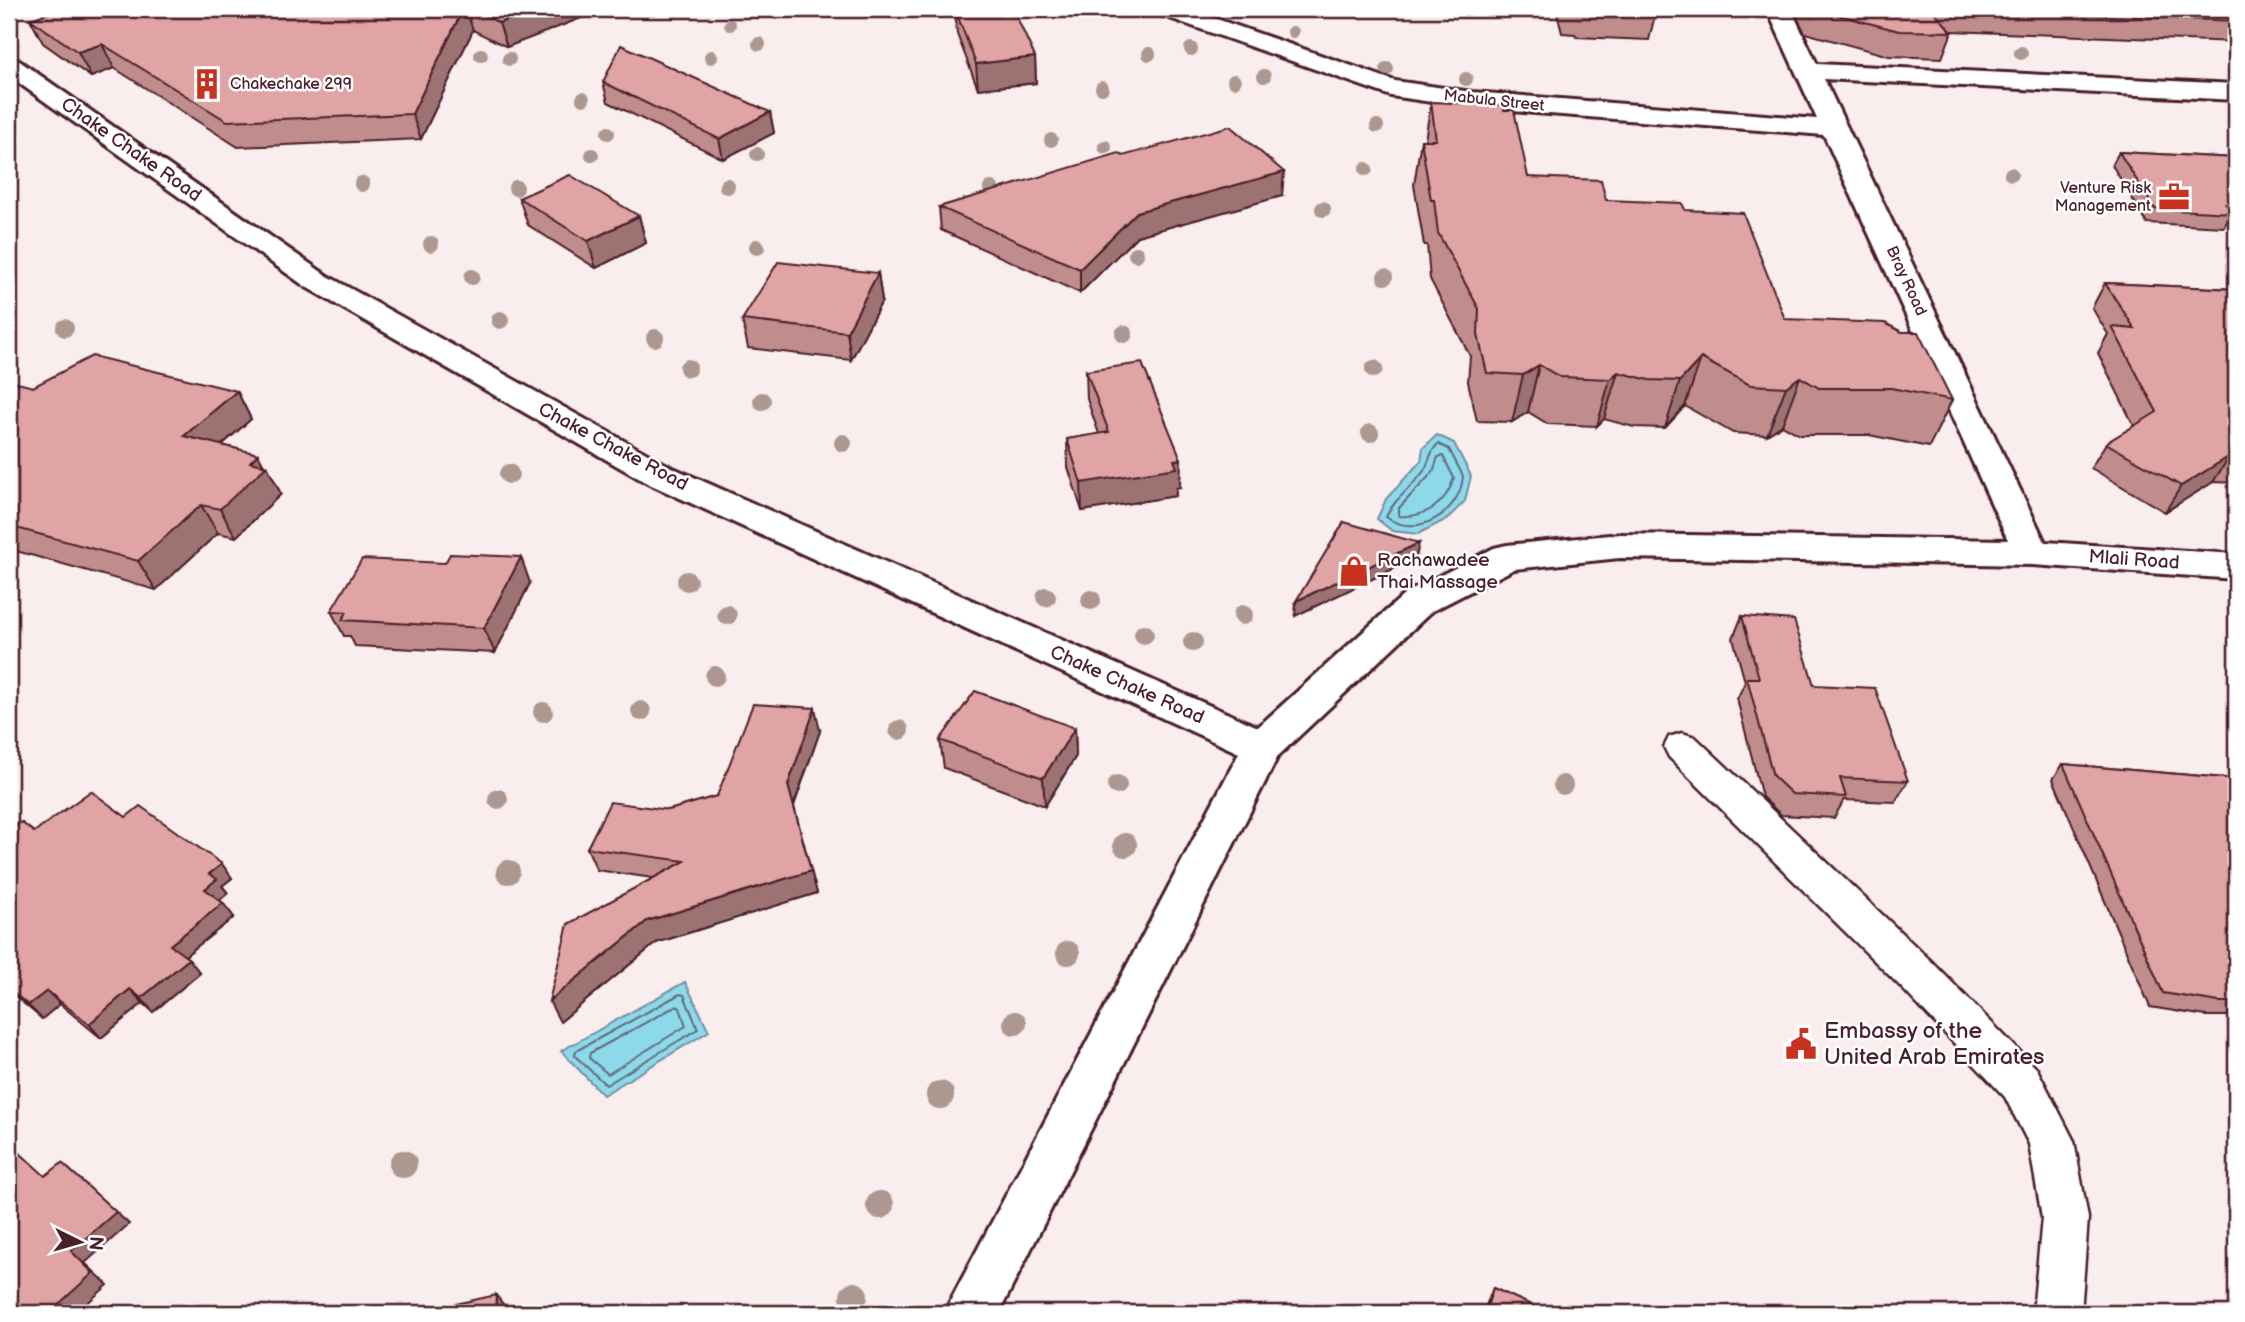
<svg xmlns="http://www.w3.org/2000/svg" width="2245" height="1322" font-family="'Balsamiq Sans',sans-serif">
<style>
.water{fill:#8cd9eb;stroke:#728f9e;stroke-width:2}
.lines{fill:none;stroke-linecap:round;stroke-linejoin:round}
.shore{stroke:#646978;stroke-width:2}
.service-casing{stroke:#4a1f2b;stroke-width:5}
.minor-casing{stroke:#4a1f2b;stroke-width:6}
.service{fill:#fff;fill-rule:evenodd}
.minor{fill:#fff;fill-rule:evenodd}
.tree{fill:#ac9791}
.wall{fill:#c08d8c;stroke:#4a1f2b;stroke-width:2}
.shaded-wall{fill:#9c7372;stroke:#4a1f2b;stroke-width:2}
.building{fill:#dfa4a3;stroke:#4a1f2b;stroke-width:2}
.labels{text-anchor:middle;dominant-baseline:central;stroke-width:5;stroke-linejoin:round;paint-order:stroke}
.far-poi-label{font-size:16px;fill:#4a1f2b;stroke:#fff;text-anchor:start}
.far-street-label{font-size:16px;fill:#4a1f2b;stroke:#fff}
.street-label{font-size:19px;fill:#4a1f2b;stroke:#fff}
.poi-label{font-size:19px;fill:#4a1f2b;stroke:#fff;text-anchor:start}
.near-poi-label{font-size:23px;fill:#4a1f2b;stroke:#fff;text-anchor:start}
</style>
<rect width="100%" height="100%" fill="#f9eded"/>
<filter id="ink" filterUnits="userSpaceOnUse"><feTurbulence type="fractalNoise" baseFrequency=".0143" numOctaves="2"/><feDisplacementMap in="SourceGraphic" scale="14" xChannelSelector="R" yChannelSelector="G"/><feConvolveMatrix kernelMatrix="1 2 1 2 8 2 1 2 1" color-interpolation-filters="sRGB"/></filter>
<g filter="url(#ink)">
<!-- water -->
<g class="water">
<path d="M1437,435L1454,443L1471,476L1465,501L1447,519L1418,534L1392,531L1377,519L1386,499L1421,461L1423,448Z"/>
<path d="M685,982L709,1031L603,1095L561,1051Z"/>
</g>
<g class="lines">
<!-- shore -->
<g class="shore">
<path d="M1438,444L1449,449L1463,476C1461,512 1417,540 1386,517C1395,497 1414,487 1425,469C1430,460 1430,451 1438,444Z"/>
<path d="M1443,456L1454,478C1446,504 1426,518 1399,516V508L1433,472L1438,457Z"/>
<path d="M680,994L684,995L698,1029L606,1085L575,1056L576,1051Z"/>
<path d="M676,1006L680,1008L686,1026L608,1074L589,1058L590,1053Z"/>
</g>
<defs>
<path id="service" d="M1682,733L1695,737L1931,961L2037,1069L2074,1141L2088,1218L2081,1313H2033L2042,1218L2029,1144L2005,1097L1901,987L1669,757L1664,747L1669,737Z"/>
<path id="minor" d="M1154,9H1188L1395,81L1472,92L1817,119L1767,9H1791L1817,64L2236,84V100L1824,79L2045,542L2236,554V579L2032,565L1620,558L1514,569L1432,611L1278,756L999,1313H944L1239,753L647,483L306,287L9,76V58L18,60L326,275L671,467L1258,727L1406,593L1494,548L1507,545L1620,534L2008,540L1824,135L1472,108L1391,96L1158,14Z"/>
</defs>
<!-- service casing -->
<use href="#service" class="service-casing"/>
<!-- minor casing -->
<use href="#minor" class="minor-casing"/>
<!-- service -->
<use href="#service" class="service"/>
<!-- minor -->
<use href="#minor" class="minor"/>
</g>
<!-- trees -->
<g class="tree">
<circle cx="730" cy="25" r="6"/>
<circle cx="1293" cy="32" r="6"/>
<circle cx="759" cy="44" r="7"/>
<circle cx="1191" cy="49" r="7"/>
<circle cx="2021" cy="53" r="7"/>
<circle cx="1149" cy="54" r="7"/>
<circle cx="481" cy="55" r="7"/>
<circle cx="711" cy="57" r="7"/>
<circle cx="509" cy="59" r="7"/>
<circle cx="1387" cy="69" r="7"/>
<circle cx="1264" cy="76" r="7"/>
<circle cx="1466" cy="79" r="7"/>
<circle cx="1234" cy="81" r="7"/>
<circle cx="1102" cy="88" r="7"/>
<circle cx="583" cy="99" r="7"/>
<circle cx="1377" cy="126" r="7"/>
<circle cx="608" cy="133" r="7"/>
<circle cx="1051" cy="140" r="7"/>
<circle cx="1105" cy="147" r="7"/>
<circle cx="757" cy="154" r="7"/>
<circle cx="592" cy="155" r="7"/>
<circle cx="1366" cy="169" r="7"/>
<circle cx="2011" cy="174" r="7"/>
<circle cx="362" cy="184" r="8"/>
<circle cx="727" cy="186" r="8"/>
<circle cx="516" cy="188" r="8"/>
<circle cx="991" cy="189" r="8"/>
<circle cx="1323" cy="209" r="8"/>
<circle cx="431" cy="244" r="8"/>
<circle cx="757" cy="247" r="8"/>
<circle cx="1136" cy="254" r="8"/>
<circle cx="472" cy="277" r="8"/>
<circle cx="1385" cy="277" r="8"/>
<circle cx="500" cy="320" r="9"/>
<circle cx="65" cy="328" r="9"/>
<circle cx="1124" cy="334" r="9"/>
<circle cx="655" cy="338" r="9"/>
<circle cx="688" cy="368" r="9"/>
<circle cx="1374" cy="369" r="9"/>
<circle cx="762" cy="401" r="9"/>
<circle cx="1370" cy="433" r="9"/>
<circle cx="843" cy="443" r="9"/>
<circle cx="509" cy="474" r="10"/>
<circle cx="687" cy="581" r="10"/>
<circle cx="1046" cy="597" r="10"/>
<circle cx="1091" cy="600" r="10"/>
<circle cx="727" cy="615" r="10"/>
<circle cx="1243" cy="615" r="10"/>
<circle cx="1144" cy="634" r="10"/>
<circle cx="1193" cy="642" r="10"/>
<circle cx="715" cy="676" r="10"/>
<circle cx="641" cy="711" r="10"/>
<circle cx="543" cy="712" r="10"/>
<circle cx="899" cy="730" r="10"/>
<circle cx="1117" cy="785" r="10"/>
<circle cx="1563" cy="785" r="10"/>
<circle cx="498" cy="799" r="10"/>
<circle cx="1125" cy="845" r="12"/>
<circle cx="508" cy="872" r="12"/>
<circle cx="1068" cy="953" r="12"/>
<circle cx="1015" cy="1023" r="12"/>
<circle cx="940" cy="1095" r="14"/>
<circle cx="403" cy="1164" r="14"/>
<circle cx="880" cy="1205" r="14"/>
<circle cx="854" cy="1296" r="14"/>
</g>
<!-- wall -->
<g class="wall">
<path d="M50,9H598L599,11L507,47L473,30L421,139L238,147L114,68L91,77L43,43L30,19L44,15L42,12Z"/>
<path d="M955,9L1035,57L1036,83L978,89L957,34Z"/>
<path d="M1556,9H1654L1655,15L1649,40L1576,37L1575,34L1562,33Z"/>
<path d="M1793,9H2236V42L1950,31L1952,32L1942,58L1889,56L1805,33Z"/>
<path d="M603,82L770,112L774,133L723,159L608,102Z"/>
<path d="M1431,102L1504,110L1528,177L1606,200L1685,210L1785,319L1952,400L1929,447L1869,435H1800L1782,425L1767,435L1733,433L1685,406L1665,428L1634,427L1604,419L1597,426L1548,424L1528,412L1512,422L1477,421L1468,382L1470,356L1430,279L1427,245H1424L1414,185L1421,140H1425Z"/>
<path d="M2119,152L2236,158V219L2229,218L2224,227L2147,223L2112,165Z"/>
<path d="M1123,156L1282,196L1137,236L1080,293L941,230L939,207Z"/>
<path d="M519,198L639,216L646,243L596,268L528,225Z"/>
<path d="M878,273L882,301L851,360L748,348L742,320Z"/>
<path d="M2105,283L2236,289V483L2213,482L2165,512L2091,468L2106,443L2134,426L2098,353L2108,334L2092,308Z"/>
<path d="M1086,371L1180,487L1176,488V496L1082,511L1068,467L1067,439L1099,434L1087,399Z"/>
<path d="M9,382L33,387L237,391L251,419L222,445L258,454L264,465L267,466L281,494L236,537L218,533L156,590L9,549Z"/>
<path d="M530,583L495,653L355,646L350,636H344L331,611Z"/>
<path d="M1742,616L1814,685L1908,781L1895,802L1844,800L1834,818L1781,815L1762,797L1737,699L1745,682L1733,638Z"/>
<path d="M1075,728L1076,756L1045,806L944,768L940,740Z"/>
<path d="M820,731L794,806L817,893L656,943L560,1022L653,878L597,870L587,848L669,810L717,796Z"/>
<path d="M2063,764L2236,779V1016H2206L2150,1007L2053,779Z"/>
<path d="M126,817L222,864L232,878L222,886L228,893L220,900L234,917L185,956L189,959L200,973L153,1012L143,1003L101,1038L60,1004L42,1019L9,991V830L34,832Z"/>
<path d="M1493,1288L1549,1313H1483Z"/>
</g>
<!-- shaded-wall -->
<g class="shaded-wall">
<path d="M463,9H466L473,30L421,139L412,114Z"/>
<path d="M536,9H598L599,11L507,47L499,23Z"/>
<path d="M102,44L114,68L91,77L78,52Z"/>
<path d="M1035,57L1036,83L978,89L976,64Z"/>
<path d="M770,112L774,133L723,159L719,139Z"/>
<path d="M1284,172L1282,196L1137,236L1080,293V269L1137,212Z"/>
<path d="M639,216L646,243L596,268L588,241Z"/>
<path d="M878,273L882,301L851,360L847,332Z"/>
<path d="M1701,358L1685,406L1665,428L1680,381Z"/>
<path d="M1539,365L1528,412L1512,422L1523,375Z"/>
<path d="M1618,372L1604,419L1597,426L1610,379Z"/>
<path d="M1800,377L1782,425L1767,435L1786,387Z"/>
<path d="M237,391L251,419L200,464L184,436Z"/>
<path d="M258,454L265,468L267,466L281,494L236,537L220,509L250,462Z"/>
<path d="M2230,456L2213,482L2165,512L2181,486Z"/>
<path d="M1181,459L1180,487L1176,488V496L1082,511L1081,483Z"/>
<path d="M201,505L218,533L156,590L138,561Z"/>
<path d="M1419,543L1416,558L1295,616L1296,601Z"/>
<path d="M521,557L530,583L495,653L484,628Z"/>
<path d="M815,708L820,731L793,807L788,785Z"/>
<path d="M1075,728L1076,756L1045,806L1043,778Z"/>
<path d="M222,864L232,878L222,886L228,893L216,903L205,889L209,874Z"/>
<path d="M811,871L817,893L656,943L560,1022L549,1001L647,921Z"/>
<path d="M223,903L234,917L181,959L170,945Z"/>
<path d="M189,959L200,973L153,1012L141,998Z"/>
<path d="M130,989L143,1003L101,1038L89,1024Z"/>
<path d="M47,991L60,1004L42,1019L28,1005Z"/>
<path d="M62,1163L129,1224L85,1263L108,1285L76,1313H49Z"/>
<path d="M496,1295L510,1313H495Z"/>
</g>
<!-- building -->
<g class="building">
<path d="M50,9H463L412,114L227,121L102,44L78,52L30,19L46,14L42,12Z"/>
<path d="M472,9H536L499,23Z"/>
<path d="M955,9H1013L1035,57L976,64Z"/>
<path d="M1581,9H1654L1655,15L1582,11Z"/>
<path d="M1815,9H1932L1952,32L1899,31Z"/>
<path d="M1937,9H2236V21Z"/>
<path d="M621,45L770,112L719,139L603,82Z"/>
<path d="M1431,102L1503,105L1504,110H1514L1528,177L1601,180L1606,200L1682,203L1685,210L1743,213L1785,319L1885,323L1902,332H1918L1952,400L1891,388H1819L1800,377L1786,387L1750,385L1701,358L1680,381L1649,380L1618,372L1610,379L1560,377L1539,365L1523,375L1487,373L1478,335L1479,309L1438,233L1434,200H1431L1421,140H1436Z"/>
<path d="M1230,126L1284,172L1137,212L1080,269L939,207L1119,153L1123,156Z"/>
<path d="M2119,152L2236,158V204H2226L2232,213L2155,209Z"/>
<path d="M570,175L639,216L588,241L519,198Z"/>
<path d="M778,262L878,273L847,332L742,320Z"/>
<path d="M2105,283L2236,289V456H2230L2181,486L2106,443L2157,412L2112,327L2135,329Z"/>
<path d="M92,356L237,391L184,436L258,454L250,462L267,466L220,509L201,505L138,561L9,526V382L10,381L33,387Z"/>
<path d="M1142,363L1181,459L1174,460L1177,468L1081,483L1067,439L1109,432L1086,371Z"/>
<path d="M1344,522L1419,543L1296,601Z"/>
<path d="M450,554L521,557L484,628L342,620L347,612L331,611L362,559L445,563Z"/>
<path d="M1742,616L1794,620L1814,685L1875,688L1908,781L1840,778L1846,797L1792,794L1773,776L1747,678H1759Z"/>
<path d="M975,691L1075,728L1043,778L940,740Z"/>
<path d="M753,704L815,708L788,785L811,871L647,921L549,1001L568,924L685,861L587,848L610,802L669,810L717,796Z"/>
<path d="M2063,764L2236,779V1002H2219L2163,993Z"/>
<path d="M91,791L126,817L140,806L222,864L209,874L217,879L205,889L223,903L170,945L189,959L141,998L130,989L89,1024L47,991L28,1005L9,989V830L21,822L34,832Z"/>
<path d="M9,1143L45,1176L62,1163L116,1212L71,1251L93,1273L49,1313H9Z"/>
<path d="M1493,1288L1549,1313H1485Z"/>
<path d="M496,1295L495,1313H416Z"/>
</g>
</g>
<!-- icons -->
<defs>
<symbol id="building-bare" viewBox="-9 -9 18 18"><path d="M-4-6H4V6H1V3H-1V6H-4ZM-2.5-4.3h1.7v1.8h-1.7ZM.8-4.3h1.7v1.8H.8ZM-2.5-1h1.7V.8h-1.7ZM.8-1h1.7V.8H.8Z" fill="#c8321e" stroke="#fff" stroke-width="2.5" paint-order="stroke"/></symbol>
<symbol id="office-bare" viewBox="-9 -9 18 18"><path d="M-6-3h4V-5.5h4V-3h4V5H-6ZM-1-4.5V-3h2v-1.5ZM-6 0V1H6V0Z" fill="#c8321e" stroke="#fff" stroke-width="2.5" paint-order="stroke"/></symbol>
<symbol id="shop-bare" viewBox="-9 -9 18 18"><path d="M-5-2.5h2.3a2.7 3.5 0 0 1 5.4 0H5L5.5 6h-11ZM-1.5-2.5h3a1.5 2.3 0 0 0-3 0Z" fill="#c8321e" stroke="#fff" stroke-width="2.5" paint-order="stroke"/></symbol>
<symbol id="civic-bare" viewBox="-9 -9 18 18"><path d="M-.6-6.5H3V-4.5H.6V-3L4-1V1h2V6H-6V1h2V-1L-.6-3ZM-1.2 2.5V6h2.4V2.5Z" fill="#c8321e" stroke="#fff" stroke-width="2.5" paint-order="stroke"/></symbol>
</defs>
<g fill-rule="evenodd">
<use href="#building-bare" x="185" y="62" width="44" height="44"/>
<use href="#office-bare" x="2152" y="175" width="44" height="44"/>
<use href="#shop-bare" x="1332" y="549" width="44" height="44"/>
<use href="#civic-bare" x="1779" y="1022" width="44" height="44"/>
</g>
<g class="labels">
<!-- far-poi labels -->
<g class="far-poi-label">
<text x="230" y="84">Chakechake 299</text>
<text x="2151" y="188" text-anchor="end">Venture Risk<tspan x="2151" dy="18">Management</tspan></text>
</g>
<!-- far-street labels -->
<g class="far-street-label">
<text transform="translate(1494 101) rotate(6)">Mabula Street</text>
<text transform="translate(1906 281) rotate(65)">Bray Road</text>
</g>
<!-- street labels -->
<g class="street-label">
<text transform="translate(131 150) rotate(35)">Chake Chake Road</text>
<text transform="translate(613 447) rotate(28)">Chake Chake Road</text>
<text transform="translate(2134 560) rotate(4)">Mlali Road</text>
<text transform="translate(1127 685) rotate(24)">Chake Chake Road</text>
</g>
<!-- poi labels -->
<g class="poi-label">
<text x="1377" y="560">Rachawadee<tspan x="1377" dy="22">Thai Massage</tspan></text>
</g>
<!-- near-poi labels -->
<g class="near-poi-label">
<text x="1824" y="1031">Embassy of the<tspan x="1824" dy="26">United Arab Emirates</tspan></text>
</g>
</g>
<!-- margin -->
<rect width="2245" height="1322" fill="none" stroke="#fff" stroke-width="35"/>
<rect x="18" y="18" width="2210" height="1287" fill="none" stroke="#4a1f2b" stroke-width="2.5" filter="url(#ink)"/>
<!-- north arrow -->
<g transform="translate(80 1242) rotate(95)" stroke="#ffffff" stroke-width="5" paint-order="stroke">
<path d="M0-5L12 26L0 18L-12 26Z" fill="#4a1f2b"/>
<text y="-10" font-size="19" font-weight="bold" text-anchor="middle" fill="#4a1f2b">N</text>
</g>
</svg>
